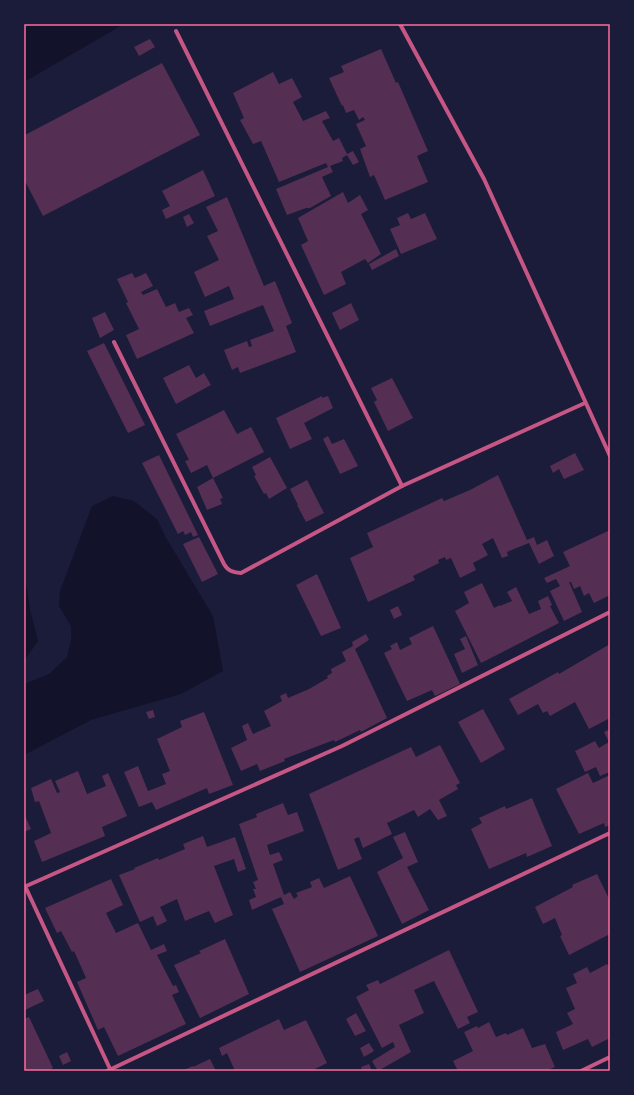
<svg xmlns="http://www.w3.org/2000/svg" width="634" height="1095" font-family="Manrope,sans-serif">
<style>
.water{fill:#12122b}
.building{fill:#542f53}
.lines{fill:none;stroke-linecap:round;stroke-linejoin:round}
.minor{stroke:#c65784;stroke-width:4}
.neatline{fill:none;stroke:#ff6b9d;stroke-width:1.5}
</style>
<rect width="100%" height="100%" fill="#1b1b3a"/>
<!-- water -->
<g class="water">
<path d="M24,24H124L24,82Z"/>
<path d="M113,496L134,501L157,519L165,536L213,616L223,671L181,694L91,720L24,755V684L49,674L67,657L71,640V626L59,606L60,591L92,506Z"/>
<path d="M24,580L27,588L30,610L38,641L24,661Z"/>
</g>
<!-- building -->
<g class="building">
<path d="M150,39L155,47L139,56L134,47Z"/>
<path d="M381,49L396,83L398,82L428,151L417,156L428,182L385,200L374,175L370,177L360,149L366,146L356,124L365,120L363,117L359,120L354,110L346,113L343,105L342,106L329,78L344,72L341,66Z"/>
<path d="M162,63L200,135L43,216L24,179L25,135Z"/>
<path d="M273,72L279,84L292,78L302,97L293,102L303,121L326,111L330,118L322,121L333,141L339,138L347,154L353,151L359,162L353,165L347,155L342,158L343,161L330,166L333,172L322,177L331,196L310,208H306L287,215L276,189L328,167L326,163L279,182L261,141L253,144L240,120L244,118L233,93Z"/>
<path d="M203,170L215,196L166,219L162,210L170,206L162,191Z"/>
<path d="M343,192L348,203L360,195L368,210L361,214L381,254L368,263L365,259L341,272L346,284L324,295L301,245L308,241L298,218Z"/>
<path d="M227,197L264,286L275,281L292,323L286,326L296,352L240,373L238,367L232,370L224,350L247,341L249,347L252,346L250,340L274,331L263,305L210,326L204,311L234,299L229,286L205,297L194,272L219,260L207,236L218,231L206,207Z"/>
<path d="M408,213L411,219L425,213L437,239L401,254L390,229L400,225L397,218Z"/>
<path d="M189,214L194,223L187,227L183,217Z"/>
<path d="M396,249L399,256L372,270L369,264Z"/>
<path d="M132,273L135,278L146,273L153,286L141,292L143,295L157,289L166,307L175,303L179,312L189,308L193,315L186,318L194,333L137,359L126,335L139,329L126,303L128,302L117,279Z"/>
<path d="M351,303L359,320L340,330L332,313Z"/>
<path d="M105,312L114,330L100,338L92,318Z"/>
<path d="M104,343L145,425L128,433L87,351Z"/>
<path d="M189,365L196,378L204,373L211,385L176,404L163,378Z"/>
<path d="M392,378L413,418L388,431L374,402L377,400L371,388Z"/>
<path d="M322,396V398L328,396L333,408L304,423L312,439L290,449L276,418Z"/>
<path d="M224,410L237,434L251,427L264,452L213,478L207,465L191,473L185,461L189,460L176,434Z"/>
<path d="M328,436L332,444L344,439L358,466L340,474L323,439Z"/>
<path d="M575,453L584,470L564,479L559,469L553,473L550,466Z"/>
<path d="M159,455L198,535L193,537L191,532L185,535L183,531L178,534L142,463Z"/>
<path d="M270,457L287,488L269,499L266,493L264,494L254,476L256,475L252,467Z"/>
<path d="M498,475L527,540L534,537L537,545L547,540L554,556L539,564L529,543L507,552L508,556L502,558L493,538L482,544L488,555L473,563L476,570L460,578L451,558L446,560L445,557L438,560L439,563L413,576L415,580L368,602L350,558L373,547L367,533L442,498L444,501L470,490Z"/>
<path d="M213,478L223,498L220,499L222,504L207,510L197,487Z"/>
<path d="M307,480L324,513L306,522L297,505H298L290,489Z"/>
<path d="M610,530V595L594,603L589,593L584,596L580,586L574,589L571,582H569L582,612L564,621L550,591L560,586L556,579L547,583L544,578L570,566L563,552Z"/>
<path d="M199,537L218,574L202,582L183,544Z"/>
<path d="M317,574L341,628L321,636L296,585Z"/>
<path d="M482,583L494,608L500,605V606L512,601L507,592L516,587L529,614L541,609L538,601L548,596L552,605L550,606L559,623L481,663L455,611L469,603L464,592Z"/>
<path d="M398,606L402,615L394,619L390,610Z"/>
<path d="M433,626L460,684L435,696L432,690L407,701L384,653L392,649L390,646L397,642L400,650L412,644L409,638Z"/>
<path d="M366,634L369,640L355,649L387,718L361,732L360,730L335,742L334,740L284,759L285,761L260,771L257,764L241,771L231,748L247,740L242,726L248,723L253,734L271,726L264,711L282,701L280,696L286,693L288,698L309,689L328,678L327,676L332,673L331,669L346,661L342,652L353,646L352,642Z"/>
<path d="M466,636L478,665L462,673L454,654L465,649L460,639Z"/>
<path d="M610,644V718L589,729L575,702L550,716L547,711L543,713L538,704L518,715L509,699L558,672L559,674Z"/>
<path d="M483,709L505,749L481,763L458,722Z"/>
<path d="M153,710L155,717L149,719L146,712Z"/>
<path d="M204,712L233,785L209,794L207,788L156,810L152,802L139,807L124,772L138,766L148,791L166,784L162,774L170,771L157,739L182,727L180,721Z"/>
<path d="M610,729V772L600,776L596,767L585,772L575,751L595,741L599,748L609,742L604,732Z"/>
<path d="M440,745L460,783L456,785L458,789L439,800L447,816L438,820L430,809L418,817L414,810L387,823L392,834L363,848L359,837L354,839L362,859L338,870L309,794L411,747L416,757Z"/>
<path d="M78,771L87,794L106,786L102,776L108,773L127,816L102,827L105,836L42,862L34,841L51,833L39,801L35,802L31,788L51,779L57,793L60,792L55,781Z"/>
<path d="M588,773L593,783L610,775V825L605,827L604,823L579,834L556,789Z"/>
<path d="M532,798L552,846L527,857L526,853L489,869L471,829L482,823L479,818L505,806L506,809Z"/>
<path d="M283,803L288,815L297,812L304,831L267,845L270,855L279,852L283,860L273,864L284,895L290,892L294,899L298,896L296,893L312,887L310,882L319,878L324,888L350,876L378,936L300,972L272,909L284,904L281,897L252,910L249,900L256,897L253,889H256L253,882L258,880L239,824L257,817L256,814Z"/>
<path d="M24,818H26L31,829L24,832Z"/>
<path d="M405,832L418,862L407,867L429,910L402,924L377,872L403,858L393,837Z"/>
<path d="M203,836L207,847L235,837L246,869L238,872L234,859L214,866L233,915L215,923L209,911L185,921L177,899L160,907L167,921L157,926L153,916L140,922L119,875L135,869L134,868L158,858L159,860L185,849L183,844Z"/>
<path d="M597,874L610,901V934L569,955L560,936L562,935L555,918L543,924L535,907L573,887L572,885Z"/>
<path d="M111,879L123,905L106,913L116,933L138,923L151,950L164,944L167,951L157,955L173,986L176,985L179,992L172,995L186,1024L118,1056L104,1027L98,1030L77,982L86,978L79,962L74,951L72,952L61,931L57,933L45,908Z"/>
<path d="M225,939L249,994L200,1018L174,965L201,953L199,951Z"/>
<path d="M449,950L478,1012L467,1017L470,1023L458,1029L434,981L414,990L424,1013L399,1025L411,1052L378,1071L372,1061L395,1047L393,1042L382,1048L356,997L369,990L366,985L378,980L380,984Z"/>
<path d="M607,964L610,969V1038L592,1047L588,1039L563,1050L556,1032L573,1024L567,1013L575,1009L566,988L577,983L573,974L587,967L590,973Z"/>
<path d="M38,989L44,1001L25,1010L24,995Z"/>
<path d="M356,1013L366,1031L355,1036L346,1019Z"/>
<path d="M29,1017L53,1068L47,1071H24V1019Z"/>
<path d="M279,1019L284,1030L306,1020L327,1063L311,1071H235L227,1053L222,1056L219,1048Z"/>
<path d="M489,1022L496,1037L506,1033L507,1035L523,1028L532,1048L545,1044L555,1067L545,1071H458L453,1061L473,1051L464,1032L477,1026L478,1028Z"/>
<path d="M369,1043L374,1051L364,1057L360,1048Z"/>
<path d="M67,1052L71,1061L63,1065L59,1056Z"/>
<path d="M210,1059L216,1071H181L193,1066V1067Z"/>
<path d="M369,1064L372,1071H362L361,1067Z"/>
</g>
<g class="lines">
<!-- minor -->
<g class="minor">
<path d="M400,24L484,179L610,456"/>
<path d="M176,31L402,486"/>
<path d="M114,342L224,564C228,571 232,572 241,573L402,486L585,403"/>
<path d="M25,886L111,1071"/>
<path d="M24,887L342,746L610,612"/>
<path d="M107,1071L610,833"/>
<path d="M581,1071L610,1057"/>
</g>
</g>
<!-- border -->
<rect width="634" height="1095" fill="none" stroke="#1b1b3a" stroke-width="50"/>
<rect x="25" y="25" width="584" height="1045" class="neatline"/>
</svg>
